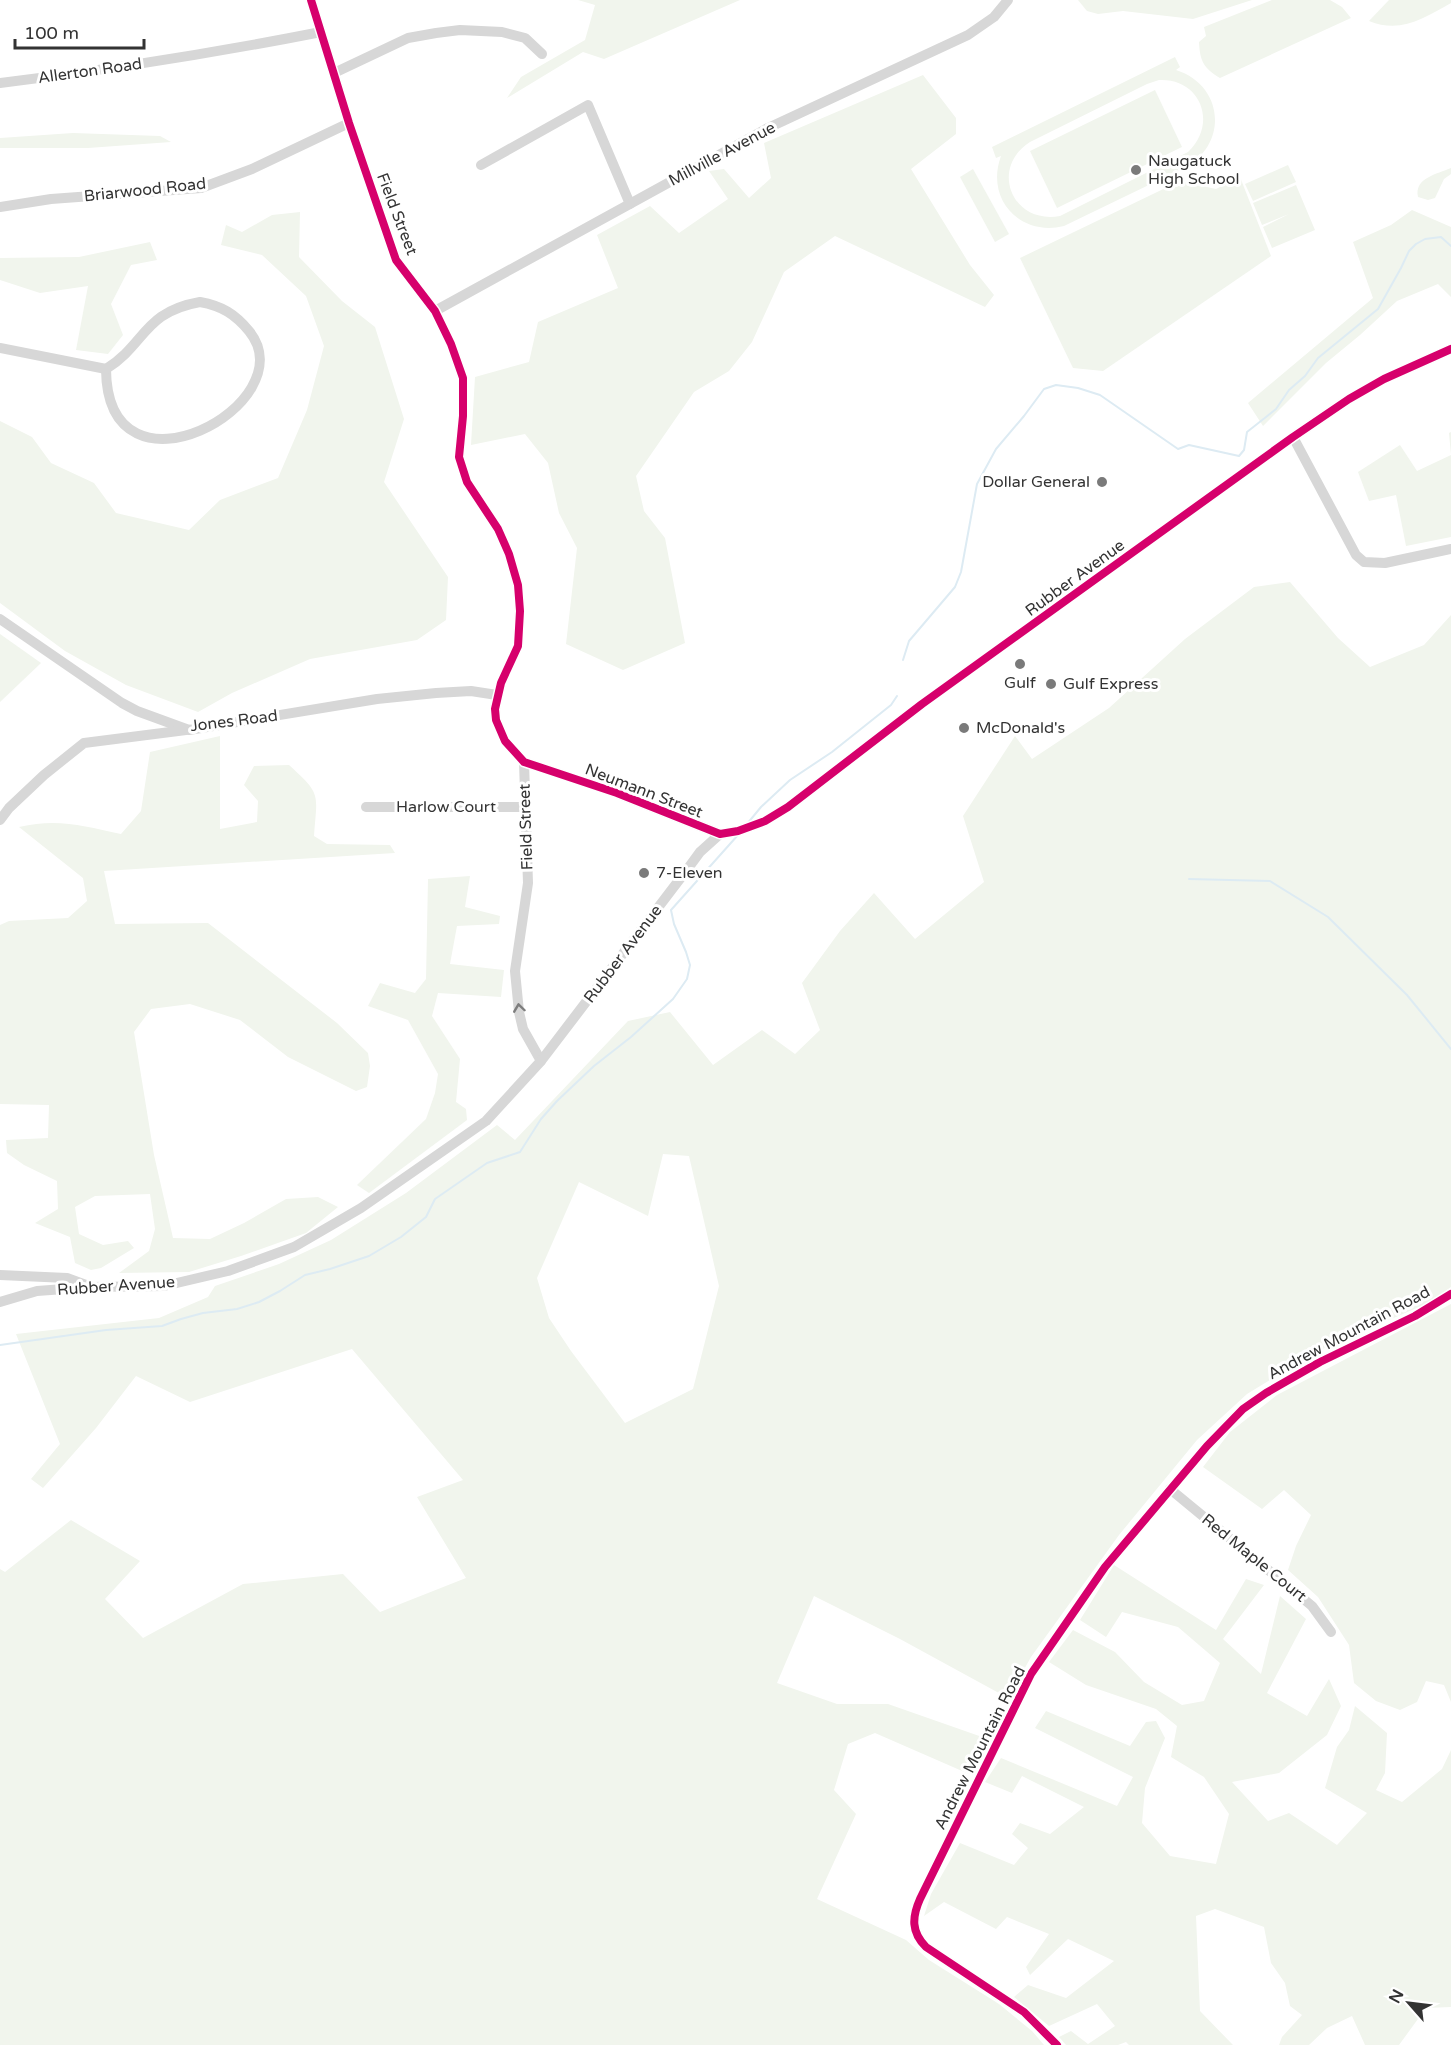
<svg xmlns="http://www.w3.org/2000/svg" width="1451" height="2045" font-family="'Varela Round',sans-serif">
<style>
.green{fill:#f1f5ed;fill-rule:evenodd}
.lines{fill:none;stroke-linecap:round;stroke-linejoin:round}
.stream{stroke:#ddebf3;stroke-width:2}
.minor{stroke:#d7d7d7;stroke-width:10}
.cycleway-casing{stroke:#fff;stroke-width:11}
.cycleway{stroke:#d6006c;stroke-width:8}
.oneway{stroke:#7d7d7d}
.poi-dot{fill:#7a7a7a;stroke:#fff;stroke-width:2}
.labels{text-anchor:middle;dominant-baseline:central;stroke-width:6;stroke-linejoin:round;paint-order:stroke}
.street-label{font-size:16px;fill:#333;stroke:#fff}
.poi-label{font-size:16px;fill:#333;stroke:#fff;text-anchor:start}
</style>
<rect width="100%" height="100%" fill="#fff"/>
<!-- green -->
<g class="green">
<path d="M578,0H740L604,59L583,52L507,98L521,77L585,40L595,5Z"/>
<path d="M1078,0H1252L1193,19L1123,11L1098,14L1087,11Z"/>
<path d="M1272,0H1330L1342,7L1351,18L1220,78C1204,68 1200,62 1199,42L1206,36L1204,27Z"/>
<path d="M1389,0H1451V3C1424,18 1401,34 1369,21Z"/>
<path d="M1175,57L1180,67L1176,70C1223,85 1229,142 1186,167L1064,226C1020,237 985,199 1001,156L996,158L992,147ZM1159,80C1201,78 1218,124 1188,152L1060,216C1012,225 989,168 1030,142L1147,84Z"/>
<path d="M923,75L956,118V134L911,169L970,265L994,295L985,307L835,236L784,272L752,342L729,371L694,392L636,476L644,511L665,538L685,643L623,670L566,644L577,548L559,513L548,463L525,434L471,445L475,377L529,362L538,322L618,288L597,235L650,206L679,233L728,199L709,171L724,169L749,198L771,178L764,143Z"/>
<path d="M1155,90L1182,147L1057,208L1030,151Z"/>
<path d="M73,133L160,136L171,142L88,148H0V138Z"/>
<path d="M1288,165L1296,182L1253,201L1245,184Z"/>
<path d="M1451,168V174L1444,179L1435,198L1428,200L1418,197C1414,178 1437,174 1451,168Z"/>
<path d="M973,169L1009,234L995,242L960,177Z"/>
<path d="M1240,177L1271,256L1103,371L1073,368L1020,258L1180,181L1216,189Z"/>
<path d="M1296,185L1315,230L1272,248L1263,227L1289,214L1262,225L1253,203Z"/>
<path d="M1412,210L1451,227V297L1438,284L1397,301L1360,335L1326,363L1263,426L1248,403L1373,298L1353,242L1391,225Z"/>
<path d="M300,212L299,257L342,301L375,327L404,419L384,482L448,577L446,620L417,640L310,659L232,693L198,712L126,685L65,651L0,603V421L32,437L51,463L94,483L116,513L189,530L220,500L278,478L307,410L324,346L306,296L262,255L221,245L226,225L242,232L272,215Z"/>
<path d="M150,242L157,260L131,265L111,304L123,335L108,354L76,350L88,286L40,293L0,280V258L79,257Z"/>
<path d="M1451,432V537L1406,546L1396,495L1369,501L1358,472L1400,445L1417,471L1451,455L1449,433Z"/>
<path d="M1290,582L1338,638L1370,667L1424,645L1451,615V1287L1428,1303L1318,1351L1247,1394L1197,1440L1119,1535L1031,1657L1008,1698L900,1639L814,1596L777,1683L837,1704H888L985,1738L969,1774L875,1733L848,1744L834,1790L856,1814L817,1899L906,1940L929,1960L999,2004L1032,2031L1044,2045H0V1569L5,1572L71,1520L140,1561L105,1599L143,1638L243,1584L343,1574L380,1612L466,1578L417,1497L463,1480L352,1349L190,1402L136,1376L96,1428L43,1488L31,1479L60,1444L16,1334L159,1318L208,1297L215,1286L279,1264L331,1240L406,1193L497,1125L515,1140L628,1021L670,1012L713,1065L762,1030L795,1054L820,1030L802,983L840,931L874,893L915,939L984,882L963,816L1015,736L1032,759L1109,708L1185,639L1254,587ZM663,1154L689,1156L719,1286L693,1389L625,1423L571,1351L549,1318L537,1278L579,1182L648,1216Z"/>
<path d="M0,634L41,663L0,702Z"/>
<path d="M220,736V829L257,822L258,801L244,785L254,766L289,765C322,795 317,793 314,836L327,844L390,845L395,853L104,871L115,924L208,923L337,1023L368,1053L370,1066L367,1087L356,1091L288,1057L240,1020L190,1004L151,1009L134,1032L154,1155L173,1238L210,1239L244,1223L286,1199L318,1197L338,1207L306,1233L241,1256L189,1272L119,1273L149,1251L155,1229L150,1194L95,1196L75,1207L79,1234L103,1245L128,1241L134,1248L101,1268L91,1270L75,1263L70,1237L35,1223L58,1209L57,1181L24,1165L7,1153L6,1140L48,1138L49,1105L0,1104V925L9,921L68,918L87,901L83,878L19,827C58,818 83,826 121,834L141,811L150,752Z"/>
<path d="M470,876L465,907L500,916L499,924L457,926L450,964L504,970L501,997L438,993L432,1016L460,1059L456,1102L466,1109L467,1120L369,1193L357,1185L426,1119L435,1093L438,1074L408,1020L368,1006L380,983L415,993L426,979L428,879Z"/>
<path d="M1451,1304V1702L1444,1685L1426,1681L1417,1702L1400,1710L1376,1701L1354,1683L1349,1645L1318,1597L1288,1570L1296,1546L1311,1515L1284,1490L1262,1509L1203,1467L1230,1432L1277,1395Z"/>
<path d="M1114,1565L1216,1630L1246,1579L1264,1585L1223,1639L1261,1674L1280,1596L1306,1619L1267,1693L1307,1716L1329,1679L1341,1706L1327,1735L1279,1773L1232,1782L1268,1821L1289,1813L1337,1845L1367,1813L1325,1788L1337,1747L1349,1730L1355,1706L1387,1733L1385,1773L1376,1790L1402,1802L1442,1769L1451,1750V2007L1426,2008L1399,2045H1365L1352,2016L1327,2028L1309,2045H1279L1282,2037L1302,2015L1290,2006L1285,1983L1271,1963L1264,1927L1215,1909L1196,1916L1200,2011L1233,2045H1129L1126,2042L1118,2045H1066L1059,2037L1071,2031L1088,2044L1115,2026L1097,2004L1049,2026L1014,1997L1028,1985L1066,1998L1114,1961L1068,1939L1030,1975L1026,1967L1049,1934L1007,1917L996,1929L944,1902L924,1916L931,1894L960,1843L1014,1865L1028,1848L1012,1834L1020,1823L1050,1834L1084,1807L1022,1776L1012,1793L985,1782L1001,1758L1117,1806L1133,1777L1035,1728L1046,1711L1130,1746L1146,1722L1156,1721L1165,1738L1145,1788L1142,1823L1170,1856L1216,1864L1229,1814L1204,1777L1171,1757L1177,1726L1156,1709L1086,1685L1049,1662L1073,1630L1115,1652L1144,1682L1182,1705L1204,1701L1220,1663L1178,1627L1122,1612L1106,1637L1080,1620Z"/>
</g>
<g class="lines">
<!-- stream -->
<g class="stream">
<path d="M903,660L909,641L955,587L961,572L977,484L996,449L1024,416L1044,389L1056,385L1078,388L1100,395L1178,449L1189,445L1239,456L1244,450L1247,432L1276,409L1289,390L1305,376L1318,358L1378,309L1401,268L1409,251L1416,244L1425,239L1441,237L1451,246"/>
<path d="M747,824L761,807L790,780L832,752L891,705L897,696"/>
<path d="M1189,879L1270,881L1328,917L1407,995L1451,1049"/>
<path d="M0,1345L106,1330L162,1326L181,1319L203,1313L237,1309L259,1302L280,1291L305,1275L330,1269L369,1256L401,1237L426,1217L435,1199L487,1163L520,1152L541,1119L557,1101L594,1066L631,1037L673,999L687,979L690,965L686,952L674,924L671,910L738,835"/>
</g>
<!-- minor -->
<g class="minor">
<path d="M311,0L349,123L396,260L435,311L451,344L463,378V416L459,457L467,482L498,529L509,554L518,585L520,611L518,646L501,683L495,709L496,720L505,741L524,762L617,793L720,834L738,831L765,821L788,807L922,704L1293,437L1349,399L1384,379L1451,349"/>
<path d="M334,73L408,38L436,33L460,30L502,32L525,38L542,54"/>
<path d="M0,83C108,70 214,53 321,32"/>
<path d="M481,165L588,105L630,204"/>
<path d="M0,207L51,199L201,188L252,169L349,123"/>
<path d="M200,302C222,306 235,314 249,331C308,403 107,512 106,369C146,344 143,312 200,302Z"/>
<path d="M435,311L768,128L968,35L994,17L1008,0"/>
<path d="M0,348L106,369"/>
<path d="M1293,437L1356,555L1364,562L1385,563L1451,549"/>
<path d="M0,619L122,703L137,711L189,730L377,699L436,693L471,691L497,695"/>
<path d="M524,762L528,883L515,971L519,1012L523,1029L541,1061"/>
<path d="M366,807H526"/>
<path d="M0,820L9,808L44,775L84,743L186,730"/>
<path d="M0,1275L67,1278L86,1285"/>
<path d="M0,1302L37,1291L92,1287L164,1286L228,1271L294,1247L361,1208L486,1121L541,1061L689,867L700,852L720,834"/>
<path d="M1170,1489L1312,1606L1331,1632"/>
<path d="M1057,2045L1024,2012L926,1947C911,1932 912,1917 920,1899L1031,1674L1105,1567L1207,1446L1243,1409L1266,1393L1320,1362L1415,1316L1451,1294"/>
</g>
<defs>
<g id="cycleway">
<path d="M311,0L349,123L396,260L435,311L451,344L463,378V416L459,457L467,482L498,529L509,554L518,585L520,611L518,646L501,683L495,709L496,720L505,741L524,762L617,793L720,834L738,831L765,821L788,807L922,704L1293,437L1349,399L1384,379L1451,349"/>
<path d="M1057,2045L1024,2012L926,1947C911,1932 912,1917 920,1899L1031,1674L1105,1567L1207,1446L1243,1409L1266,1393L1320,1362L1415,1316L1451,1294"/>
</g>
</defs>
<!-- cycleway casing -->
<use href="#cycleway" class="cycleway-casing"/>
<!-- cycleway -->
<use href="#cycleway" class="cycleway"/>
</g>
<!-- one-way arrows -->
<defs><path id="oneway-chevron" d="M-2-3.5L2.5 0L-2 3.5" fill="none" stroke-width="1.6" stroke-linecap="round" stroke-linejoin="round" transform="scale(1.5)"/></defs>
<use class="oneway" href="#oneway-chevron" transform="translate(519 1008) rotate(-98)"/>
<!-- markers -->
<g class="poi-dot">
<circle cx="1136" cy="170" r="6"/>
<circle cx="1102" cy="482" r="6"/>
<circle cx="1020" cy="664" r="6"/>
<circle cx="1051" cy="684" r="6"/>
<circle cx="964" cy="728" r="6"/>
<circle cx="644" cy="873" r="6"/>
</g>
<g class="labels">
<!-- street labels -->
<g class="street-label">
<text transform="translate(90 71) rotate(-8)">Allerton Road</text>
<text transform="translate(722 154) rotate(-28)">Millville Avenue</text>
<text transform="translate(145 190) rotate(-6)">Briarwood Road</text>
<text transform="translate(397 214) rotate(69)">Field Street</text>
<text transform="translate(1075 578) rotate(-36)">Rubber Avenue</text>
<text transform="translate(234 721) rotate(-7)">Jones Road</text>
<text transform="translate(644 791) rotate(21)">Neumann Street</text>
<text x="446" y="807">Harlow Court</text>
<text transform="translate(526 827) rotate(-92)">Field Street</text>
<text transform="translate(623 954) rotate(-53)">Rubber Avenue</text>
<text transform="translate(116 1286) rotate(-4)">Rubber Avenue</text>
<text transform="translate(1349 1333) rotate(-28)">Andrew Mountain Road</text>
<text transform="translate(1254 1558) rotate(39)">Red Maple Court</text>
<text transform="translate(980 1748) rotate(-63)">Andrew Mountain Road</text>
</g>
<!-- poi labels -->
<g class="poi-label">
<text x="1148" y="161">Naugatuck<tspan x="1148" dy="18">High School</tspan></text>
<text x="1090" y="482" text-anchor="end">Dollar General</text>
<text x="1020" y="683" text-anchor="middle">Gulf</text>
<text x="1063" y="684">Gulf Express</text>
<text x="976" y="728">McDonald's</text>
<text x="656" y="873">7-Eleven</text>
</g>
</g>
<!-- north arrow -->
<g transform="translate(1409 2003) rotate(298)" stroke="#ffffff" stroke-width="4.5" paint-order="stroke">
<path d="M0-4.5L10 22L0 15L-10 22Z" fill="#333333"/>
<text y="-9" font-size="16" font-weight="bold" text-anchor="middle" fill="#333333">N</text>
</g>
<!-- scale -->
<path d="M15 39v9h129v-9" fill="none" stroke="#333333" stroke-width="3"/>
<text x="24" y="39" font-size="18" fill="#333333" stroke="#ffffff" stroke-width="4.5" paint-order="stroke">100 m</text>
</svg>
